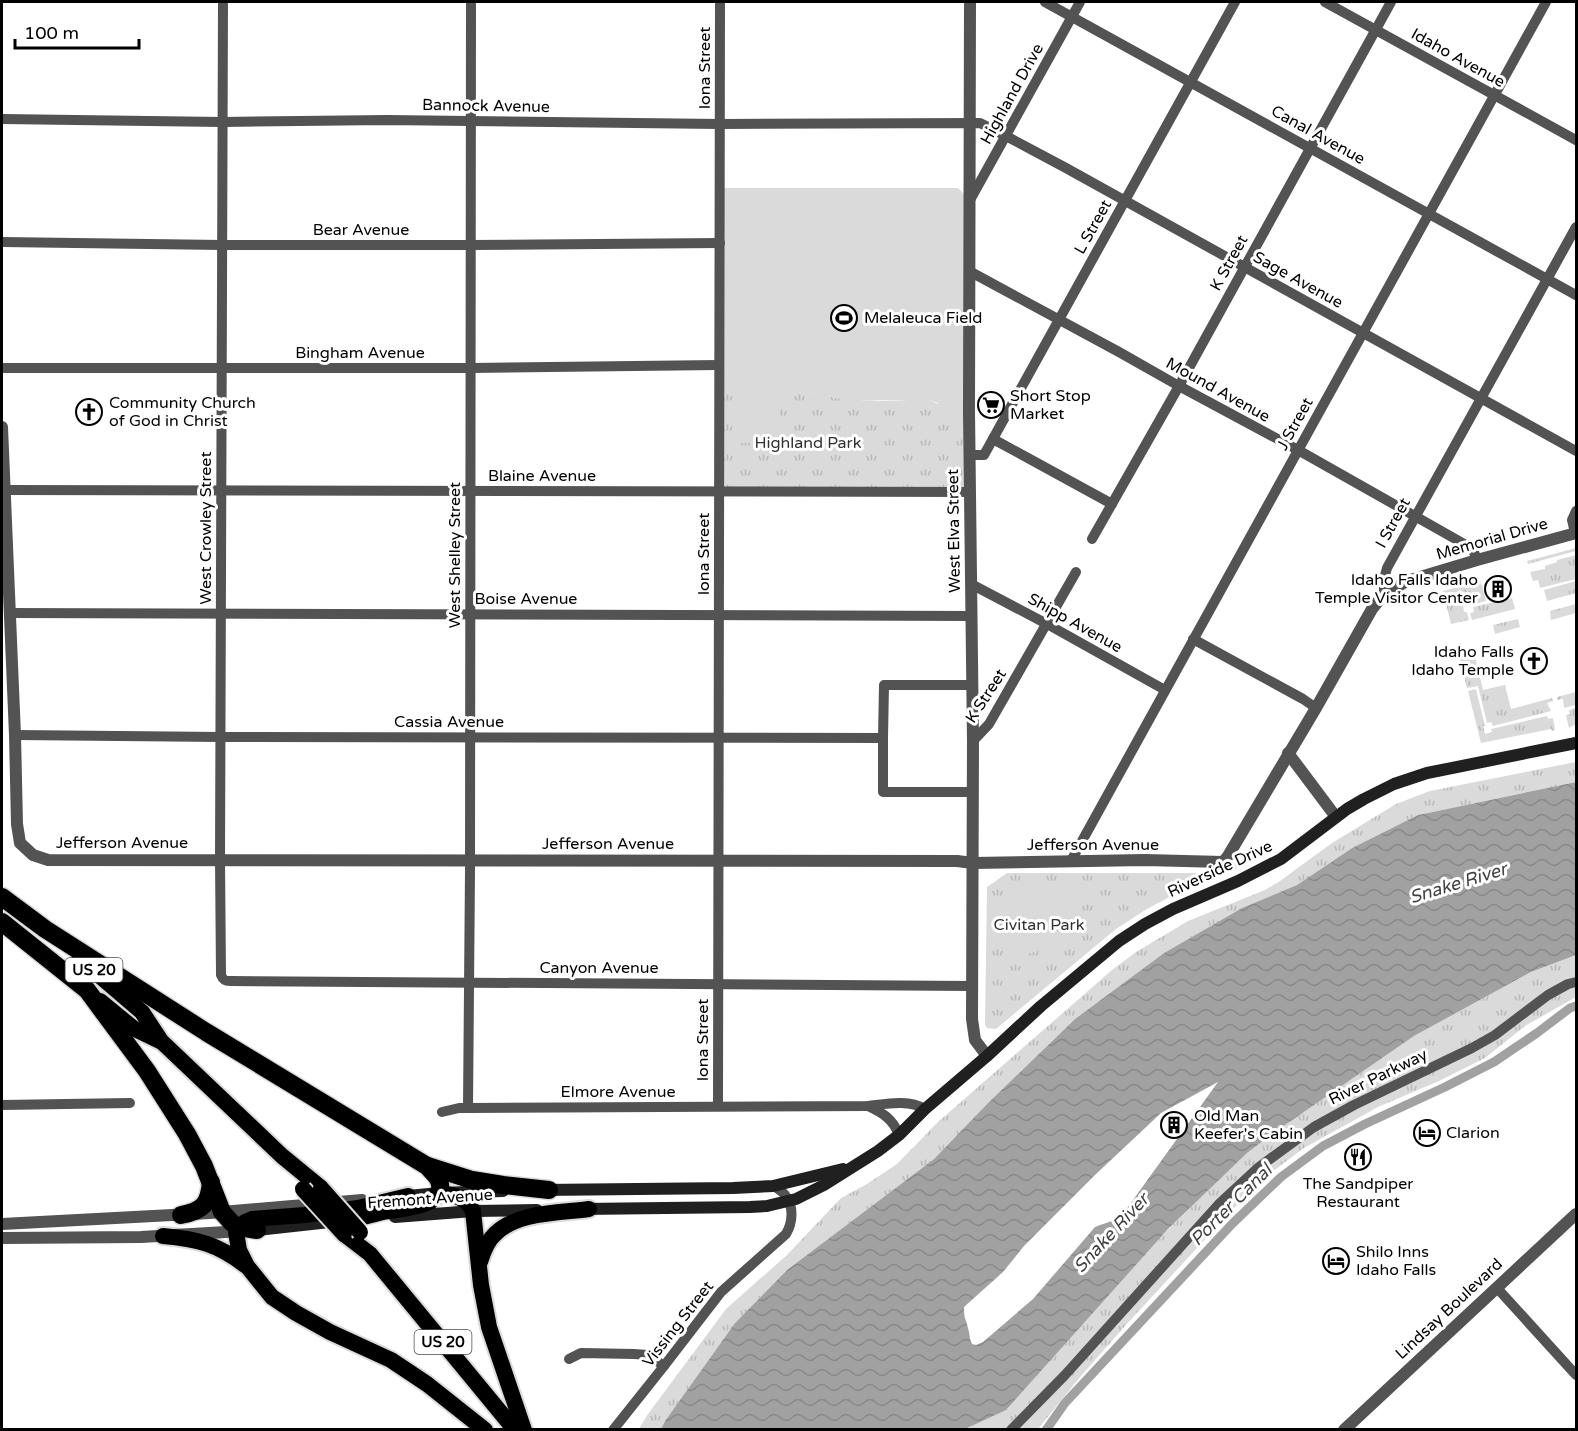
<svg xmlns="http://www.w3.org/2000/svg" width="1578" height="1431" font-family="'Varela Round',sans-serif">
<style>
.grass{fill:url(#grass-tufts)}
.pitch{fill:#dadada}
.water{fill:url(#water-waves);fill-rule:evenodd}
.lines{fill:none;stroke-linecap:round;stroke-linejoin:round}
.canal{stroke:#a1a1a1;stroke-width:9}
.trunk-casing{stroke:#dbdbdb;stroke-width:20}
.motorway-casing{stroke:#dbdbdb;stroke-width:21}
.minor{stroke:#535353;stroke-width:10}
.tertiary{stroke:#535353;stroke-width:12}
.secondary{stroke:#202020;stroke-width:12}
.trunk{stroke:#000;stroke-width:16}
.motorway{stroke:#000;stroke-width:18}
.trunk-bridge-casing{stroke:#dbdbdb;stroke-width:20;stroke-linecap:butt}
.trunk-bridge{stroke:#000;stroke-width:16}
.labels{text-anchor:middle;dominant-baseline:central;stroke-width:6;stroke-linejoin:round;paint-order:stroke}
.shield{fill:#fff;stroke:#4c4c4c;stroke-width:1.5}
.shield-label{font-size:15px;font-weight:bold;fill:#000}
.street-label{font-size:16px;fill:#000;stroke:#fff}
.poi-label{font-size:16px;fill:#000;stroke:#fff;text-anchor:start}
.park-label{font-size:16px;fill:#313131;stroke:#fff}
.water-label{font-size:18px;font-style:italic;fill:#424242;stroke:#fff}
</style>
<defs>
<pattern id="grass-tufts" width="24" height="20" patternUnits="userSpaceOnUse" patternTransform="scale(1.5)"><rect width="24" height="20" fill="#dadada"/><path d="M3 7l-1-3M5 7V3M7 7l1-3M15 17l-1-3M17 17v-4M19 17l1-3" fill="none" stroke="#b9b9b9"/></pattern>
<pattern id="water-waves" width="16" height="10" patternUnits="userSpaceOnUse" patternTransform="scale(1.5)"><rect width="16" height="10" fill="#a1a1a1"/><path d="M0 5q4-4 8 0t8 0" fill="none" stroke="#898989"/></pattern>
</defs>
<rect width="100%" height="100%" fill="#fff"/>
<!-- grass -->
<g class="grass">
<path d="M719,392H812C849,404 890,400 929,400L969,417L970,492H719Z"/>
<path d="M1576,548V551L1528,564L1527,561Z"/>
<path d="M1576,555V579L1540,588L1538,580L1533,581L1530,572L1545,569V566L1557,562V560Z"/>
<path d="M1480,581L1481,585H1482L1486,601L1471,605L1470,603H1465L1463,605L1464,612H1467L1469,620L1451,624L1443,591Z"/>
<path d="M1576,581V593L1547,601L1544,590Z"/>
<path d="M1512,598L1515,609L1472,620L1470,613L1474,612L1473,607Z"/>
<path d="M1576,604V613L1551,620L1550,611Z"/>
<path d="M1518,619L1520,627L1495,634L1493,625Z"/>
<path d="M1474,652L1483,690L1505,685L1511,709L1552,698L1553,701L1547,703L1551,711L1493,726L1491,722L1487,723L1478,686L1467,688L1459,656Z"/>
<path d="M1476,689L1485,726H1483L1485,734L1492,732L1491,729L1547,716L1548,719L1553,718L1555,730L1552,731L1551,729L1481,743L1468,691Z"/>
<path d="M1576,692V705L1564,708L1563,699L1557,700V697Z"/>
<path d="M1576,708V724L1569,728L1566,715L1570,714L1569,710Z"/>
<path d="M1576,762V782L1418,815L1352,848L1297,885L1242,908L1164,953L1075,1019L989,1102L934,1159L787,1270L735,1323L665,1421L661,1429L638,1430L648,1414L726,1309L787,1255L841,1198L867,1184L897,1164L938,1122L1112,970L1136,952L1188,921L1265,890L1280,881L1332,843L1396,804L1430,791Z"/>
<path d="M1233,862L1239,866L1234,871L1175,894L1147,909L1116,929L996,1029L987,1028L985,1025L987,887L1007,873H1217L1224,871Z"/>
<path d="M1576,955V997L1525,1026L1485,1058L1439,1081L1378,1107L1304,1148L1256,1184L1125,1326L1081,1376L1038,1429L965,1430L970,1427L1213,1185L1247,1153L1275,1132L1414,1036L1531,972Z"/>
</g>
<!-- pitch -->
<g class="pitch">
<path d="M720,188H958L970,200L969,417H958L944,414L938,403L929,400H849L824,396L812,392H780L779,443H732V392H719Z"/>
<path d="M1086,881L1070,929L1048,949L1003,959V894L1009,887L1017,882Z"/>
</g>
<!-- water -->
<path class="water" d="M1576,782V955L1531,972L1414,1036L1275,1132L1247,1153L1168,1229L1006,1410L965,1429H661L665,1421L735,1323L787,1270L934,1159L989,1102L1075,1019L1164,953L1242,908L1297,885L1352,848L1418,815ZM1218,1082L1120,1218L1095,1227L1033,1299L983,1342L976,1345L972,1344C969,1338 970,1334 968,1328C966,1318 964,1320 964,1307L1003,1272L1024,1246L1095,1175L1161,1113Z"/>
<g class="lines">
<!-- canal -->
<path class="canal" d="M1046,1430L1065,1403L1232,1224L1281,1177L1323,1146L1365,1124L1445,1087L1494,1062L1537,1033L1570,1008L1576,1006"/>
<defs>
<g id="trunk">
<path d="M80,959L142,1012L161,1041L282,1156L321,1188"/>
<path d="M100,1001L133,1028L160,1041"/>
<path d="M439,1193C454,1195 466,1197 473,1211L481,1285L489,1327L524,1430"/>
<path d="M408,1196L358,1208L305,1215L252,1219L245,1222L238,1229L236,1232L239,1250L247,1266L272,1297L296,1313L330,1332L391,1360L427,1384L485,1430"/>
<path d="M344,1234L370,1254L515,1430"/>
<path d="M163,1236C198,1239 217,1244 245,1265"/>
<path d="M480,1262C483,1252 487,1241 495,1234C517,1212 559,1213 589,1209"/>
</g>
<g id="motorway">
<path d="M2,897L45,929L206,1032L427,1166C431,1171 437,1175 439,1181C449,1206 398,1208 383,1211C371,1214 358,1217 346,1221"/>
<path d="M2,922L87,990L147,1071L187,1134L204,1166L222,1212L232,1223L239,1227L257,1230"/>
<path d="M428,1166L472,1180L503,1185L549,1190"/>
<path d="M181,1215C203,1211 209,1204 211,1182"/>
</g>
</defs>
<!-- trunk casing -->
<use href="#trunk" class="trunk-casing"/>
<!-- motorway casing -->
<use href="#motorway" class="motorway-casing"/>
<!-- minor -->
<g class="minor">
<path d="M223,2L220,860L221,975C223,980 225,981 230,981L972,986"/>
<path d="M1045,2L1576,295"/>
<path d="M1325,2L1576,140"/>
<path d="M2,119L222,122L387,120L720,124L980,123L1006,136L1066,168L1576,451"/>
<path d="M970,200L1080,2"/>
<path d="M2,242L222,245H471L720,243"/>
<path d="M969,271L1119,352L1179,386L1298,450L1466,545L1474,552L1477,560"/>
<path d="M2,368H471L719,365"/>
<path d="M993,439L1112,504"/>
<path d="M970,455H984L1235,2"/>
<path d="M5,490L970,492"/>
<path d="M1575,533L1572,520L1576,511"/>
<path d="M1092,539L1179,386L1391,2"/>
<path d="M971,584L1047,624L1165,690"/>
<path d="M1384,594V579L1387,568L1576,227"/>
<path d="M9,613L972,616"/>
<path d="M1193,639L1303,699L1316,708"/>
<path d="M15,735L221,737L883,738V792H973"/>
<path d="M883,738L884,685H972"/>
<path d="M973,741L989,724L1076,572"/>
<path d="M1071,861L1546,2"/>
<path d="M2,1105L130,1103"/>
<path d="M718,1106L720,2"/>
<path d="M868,1106C883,1113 893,1119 899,1135"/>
<path d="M468,1108L470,870L471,2"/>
<path d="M442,1112L459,1108H468L868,1106C886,1104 908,1099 925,1109"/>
<path d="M1497,1288L1576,1375"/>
<path d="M569,1359L581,1353L634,1354L648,1355L664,1366"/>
<path d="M613,1430L664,1366L721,1292L786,1234C793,1222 794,1206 785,1195C782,1191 777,1188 773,1186"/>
<path d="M1011,1430L1065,1375L1219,1204L1259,1167L1314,1127L1354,1105L1472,1048L1495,1035L1548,995L1568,984L1576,982"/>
</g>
<!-- tertiary -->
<g class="tertiary">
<path d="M970,2L969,412L973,741L972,1019L975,1040L987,1056"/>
<path d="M2,427L15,735L17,824L20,843L33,855L48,860L957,861L973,863L1145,860L1223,862L1228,856L1316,708L1372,609L1384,594L1407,581L1477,560L1576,533"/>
<path d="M1288,753L1336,817"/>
<path d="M2,1224L210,1213L362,1200"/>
<path d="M2,1238L141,1237L243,1231"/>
<path d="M1344,1430L1576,1214"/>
</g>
<!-- secondary -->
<g class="secondary">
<path d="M541,1190L733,1188L773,1186L843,1169"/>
<path d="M408,1196L439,1193L503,1191"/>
<path d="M581,1209L750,1207L767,1206L796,1199L824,1185L878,1151L899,1135L925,1109L987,1056L1041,1006L1119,941L1145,924L1173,909L1238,881L1281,859L1347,809L1364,799L1394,784L1427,773L1576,743"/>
<path d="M395,1217L473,1211L537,1210"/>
<path d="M257,1230L339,1221"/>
</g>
<!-- trunk -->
<use href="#trunk" class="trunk"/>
<!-- motorway -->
<use href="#motorway" class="motorway"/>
<defs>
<g id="trunk-bridge">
<path d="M321,1188L360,1232"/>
<path d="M303,1189L344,1234"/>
</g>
</defs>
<!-- trunk-bridge casing -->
<use href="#trunk-bridge" class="trunk-bridge-casing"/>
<!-- trunk-bridge -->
<use href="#trunk-bridge" class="trunk-bridge"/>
</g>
<!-- icons -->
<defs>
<symbol id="stadium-ring" viewBox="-11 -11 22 22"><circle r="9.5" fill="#fff" stroke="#000" stroke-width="1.5"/><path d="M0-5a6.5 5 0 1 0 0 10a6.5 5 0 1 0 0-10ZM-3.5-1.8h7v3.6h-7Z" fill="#000"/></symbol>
<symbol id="supermarket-ring" viewBox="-11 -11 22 22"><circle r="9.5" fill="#fff" stroke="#000" stroke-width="1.5"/><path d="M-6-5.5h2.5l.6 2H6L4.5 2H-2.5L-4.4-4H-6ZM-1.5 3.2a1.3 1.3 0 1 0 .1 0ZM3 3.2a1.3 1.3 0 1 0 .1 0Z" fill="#000"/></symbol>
<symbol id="church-ring" viewBox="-11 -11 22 22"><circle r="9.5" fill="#fff" stroke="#000" stroke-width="1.5"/><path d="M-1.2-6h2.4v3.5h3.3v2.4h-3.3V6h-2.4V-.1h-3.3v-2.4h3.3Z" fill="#000"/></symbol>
<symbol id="building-ring" viewBox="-11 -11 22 22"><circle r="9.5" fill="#fff" stroke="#000" stroke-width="1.5"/><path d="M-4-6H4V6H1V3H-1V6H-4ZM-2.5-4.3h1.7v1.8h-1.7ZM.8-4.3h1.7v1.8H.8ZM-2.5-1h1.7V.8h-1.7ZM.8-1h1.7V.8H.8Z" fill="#000"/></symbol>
<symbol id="hotel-ring" viewBox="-11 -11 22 22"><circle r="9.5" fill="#fff" stroke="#000" stroke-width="1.5"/><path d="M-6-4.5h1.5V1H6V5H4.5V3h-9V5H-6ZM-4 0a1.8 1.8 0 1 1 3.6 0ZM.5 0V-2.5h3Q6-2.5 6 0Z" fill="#000"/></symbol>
<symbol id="restaurant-ring" viewBox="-11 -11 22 22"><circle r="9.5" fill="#fff" stroke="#000" stroke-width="1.5"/><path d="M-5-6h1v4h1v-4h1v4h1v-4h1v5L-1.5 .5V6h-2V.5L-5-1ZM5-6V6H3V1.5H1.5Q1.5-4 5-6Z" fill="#000"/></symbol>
</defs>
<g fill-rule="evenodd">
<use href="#stadium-ring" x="829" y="303" width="30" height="30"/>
<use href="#supermarket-ring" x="976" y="390" width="30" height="30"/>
<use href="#church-ring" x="74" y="397" width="30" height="30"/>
<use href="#building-ring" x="1483" y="574" width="30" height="30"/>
<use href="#church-ring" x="1519" y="646" width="30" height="30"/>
<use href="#building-ring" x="1159" y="1110" width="30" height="30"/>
<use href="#hotel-ring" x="1412" y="1118" width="30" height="30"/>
<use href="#restaurant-ring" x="1343" y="1142" width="30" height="30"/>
<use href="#hotel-ring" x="1321" y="1246" width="30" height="30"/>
</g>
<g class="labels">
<!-- shield labels -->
<g class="shield">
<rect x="65.5" y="958" width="57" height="24" rx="4.5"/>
<rect x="414.5" y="1330" width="57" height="24" rx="4.5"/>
</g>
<g class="shield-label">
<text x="94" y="970">US 20</text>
<text x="443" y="1342">US 20</text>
</g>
<!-- street labels -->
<g class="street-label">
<text transform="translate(1458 58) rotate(29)">Idaho Avenue</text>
<text transform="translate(705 68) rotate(-90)">Iona Street</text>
<text transform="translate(1012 94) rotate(-61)">Highland Drive</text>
<text transform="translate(486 106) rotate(1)">Bannock Avenue</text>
<text transform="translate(1318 135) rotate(29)">Canal Avenue</text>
<text transform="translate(1093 227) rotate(-61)">L Street</text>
<text x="361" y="230">Bear Avenue</text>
<text transform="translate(1229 263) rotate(-61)">K Street</text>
<text transform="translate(1298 280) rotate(29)">Sage Avenue</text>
<text x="360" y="353">Bingham Avenue</text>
<text transform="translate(1218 390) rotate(29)">Mound Avenue</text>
<text transform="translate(1295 424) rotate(-61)">J Street</text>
<text x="542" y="476">Blaine Avenue</text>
<text transform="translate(1393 523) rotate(-61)">I Street</text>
<text transform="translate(206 528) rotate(-90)">West Crowley Street</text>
<text transform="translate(954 531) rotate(-91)">West Elva Street</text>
<text transform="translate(1492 539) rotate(-16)">Memorial Drive</text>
<text transform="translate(704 554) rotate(-90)">Iona Street</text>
<text transform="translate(455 555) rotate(-90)">West Shelley Street</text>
<text x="526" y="599">Boise Avenue</text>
<text transform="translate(1075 623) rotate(29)">Shipp Avenue</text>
<text transform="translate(986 696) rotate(-57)">K Street</text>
<text x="449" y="722">Cassia Avenue</text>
<text x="122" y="843">Jefferson Avenue</text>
<text x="608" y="844">Jefferson Avenue</text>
<text x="1093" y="845">Jefferson Avenue</text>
<text transform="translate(1220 869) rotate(-25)">Riverside Drive</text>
<text x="599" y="968">Canyon Avenue</text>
<text transform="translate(703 1040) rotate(-90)">Iona Street</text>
<text transform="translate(1378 1077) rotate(-26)">River Parkway</text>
<text x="618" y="1092">Elmore Avenue</text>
<text transform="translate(430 1199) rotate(-4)">Fremont Avenue</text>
<text transform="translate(1449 1309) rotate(-43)">Lindsay Boulevard</text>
<text transform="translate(678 1324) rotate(-52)">Vissing Street</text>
</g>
<!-- poi labels -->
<g class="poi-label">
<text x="864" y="318">Melaleuca Field</text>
<text x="1010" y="396">Short Stop<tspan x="1010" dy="18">Market</tspan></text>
<text x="109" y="403">Community Church<tspan x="109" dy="18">of God in Christ</tspan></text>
<text x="1478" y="580" text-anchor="end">Idaho Falls Idaho<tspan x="1478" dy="18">Temple Visitor Center</tspan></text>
<text x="1514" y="652" text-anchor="end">Idaho Falls<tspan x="1514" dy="18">Idaho Temple</tspan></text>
<text x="1194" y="1116">Old Man<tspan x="1194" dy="18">Keefer's Cabin</tspan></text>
<text x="1446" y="1133">Clarion</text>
<text x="1358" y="1184" text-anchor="middle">The Sandpiper<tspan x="1358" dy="18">Restaurant</tspan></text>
<text x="1356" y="1252">Shilo Inns<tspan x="1356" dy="18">Idaho Falls</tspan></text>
</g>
<!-- park labels -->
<g class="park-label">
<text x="808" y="443">Highland Park</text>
<text x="1039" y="925">Civitan Park</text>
</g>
<!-- water labels -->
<g class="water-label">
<text transform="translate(1458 883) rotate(-17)">Snake River</text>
<text transform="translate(1231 1205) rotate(-45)">Porter Canal</text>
<text transform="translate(1111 1233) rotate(-47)">Snake River</text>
</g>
</g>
<!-- border -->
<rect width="1578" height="1431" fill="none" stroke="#000000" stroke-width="6"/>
<!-- scale -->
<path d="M15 39v9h124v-9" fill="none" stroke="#000000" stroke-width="3"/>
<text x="24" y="39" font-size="18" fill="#000000" stroke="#ffffff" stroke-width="4.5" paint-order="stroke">100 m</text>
</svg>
